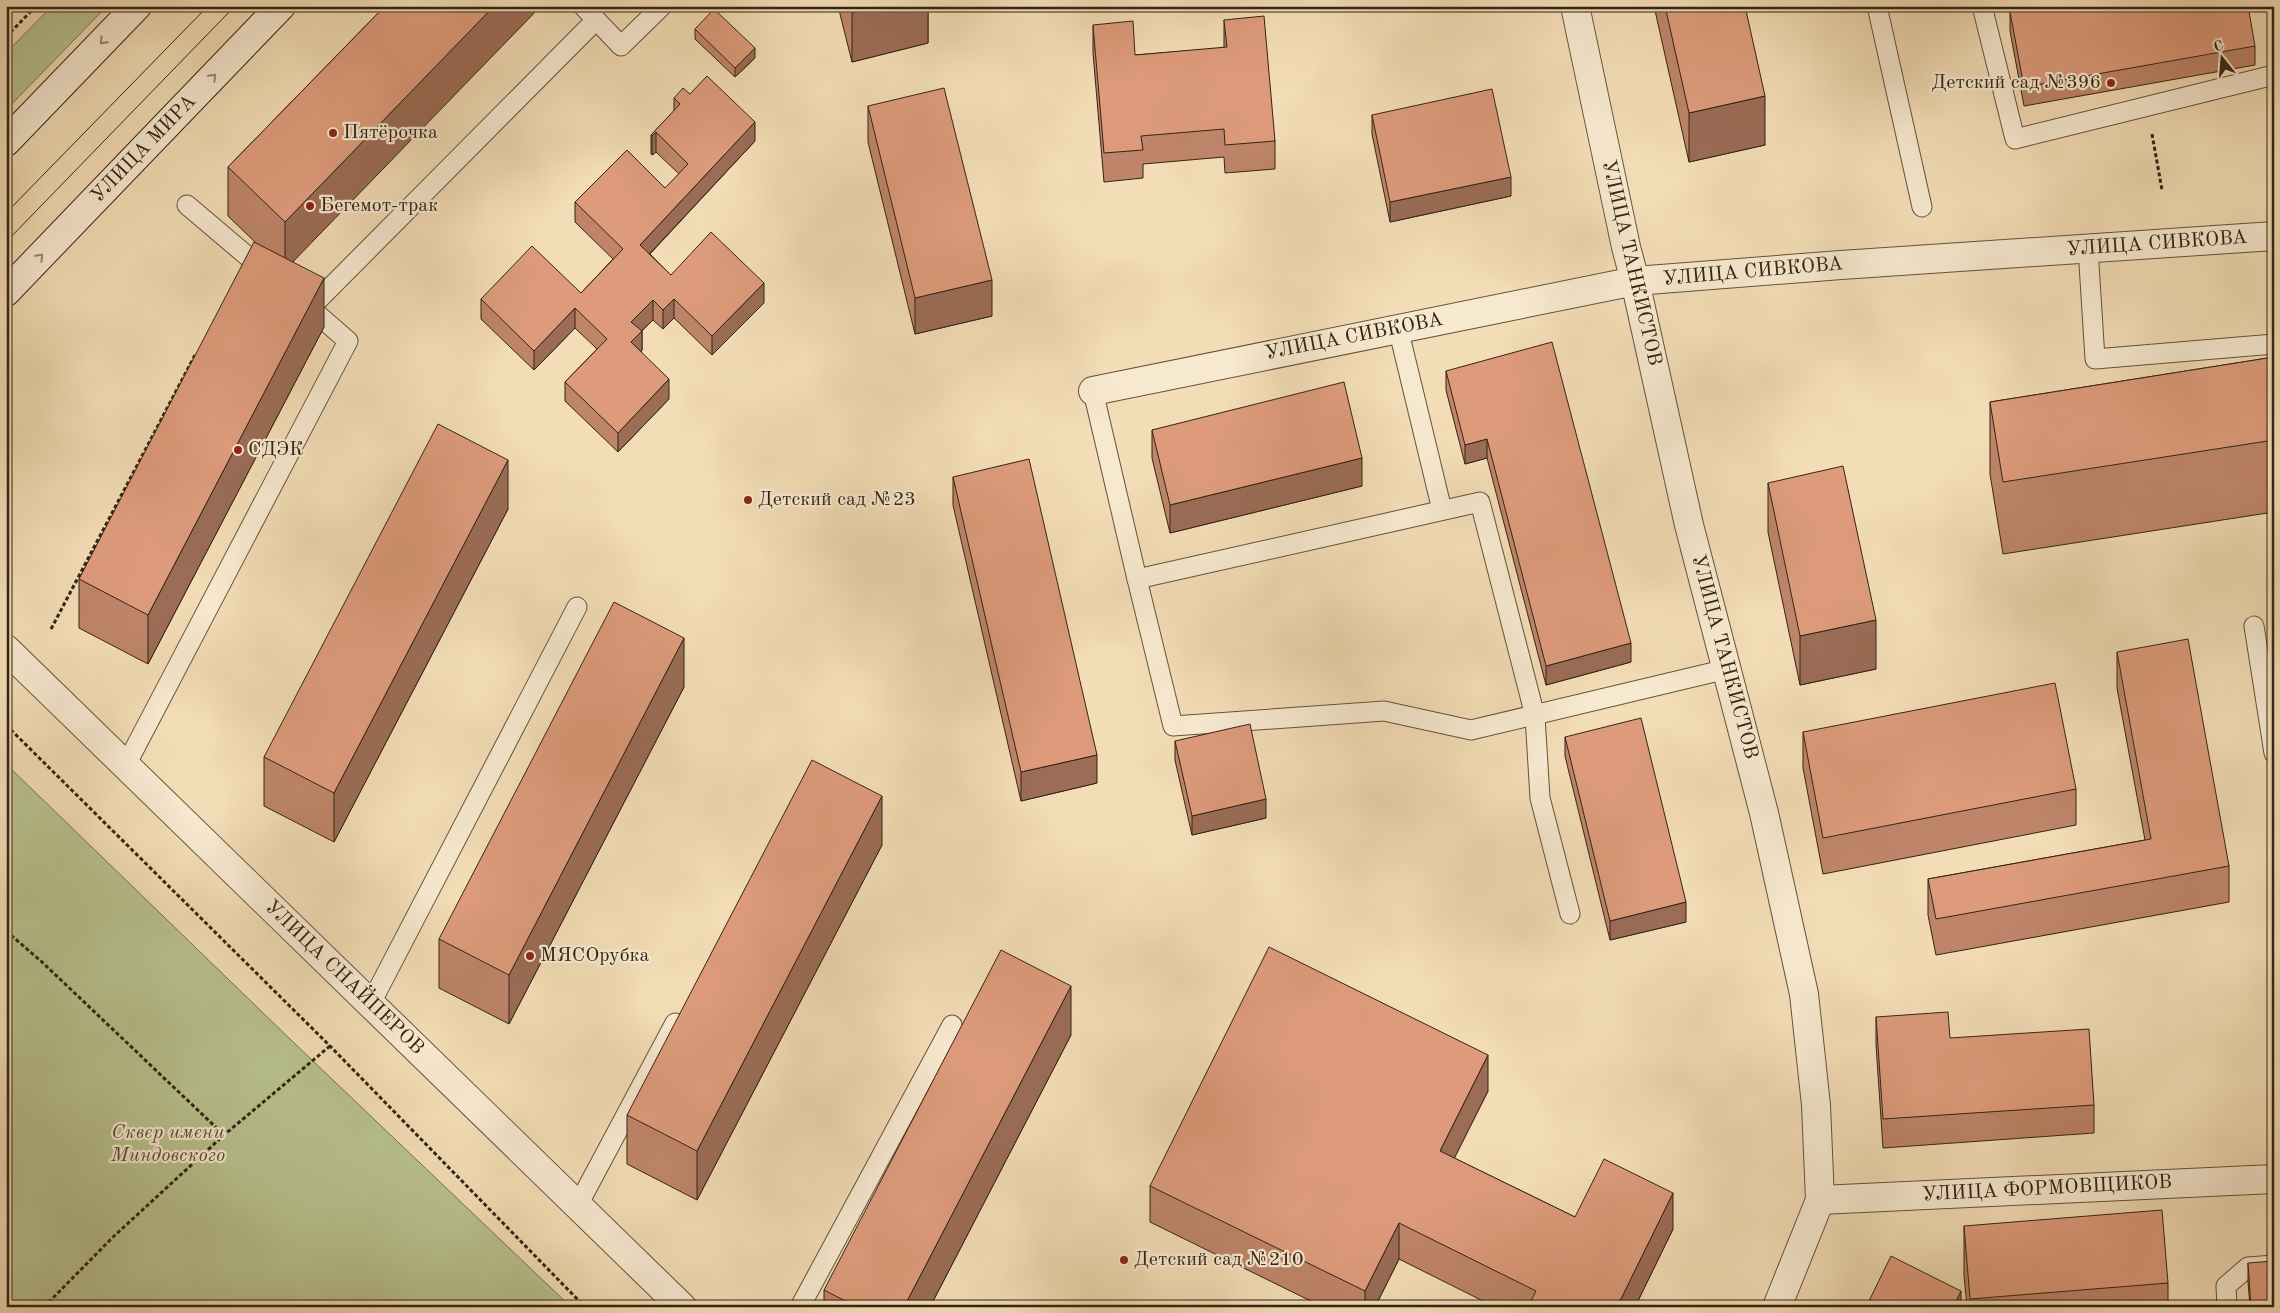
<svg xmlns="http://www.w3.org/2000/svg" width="2280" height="1313" font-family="'Old Standard TT',serif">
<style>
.green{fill:#b8c290;stroke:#767352}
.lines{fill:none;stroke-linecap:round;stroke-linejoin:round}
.service-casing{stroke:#63523d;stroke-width:21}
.minor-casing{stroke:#63523d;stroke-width:30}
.tertiary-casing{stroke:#63523d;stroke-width:30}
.secondary-casing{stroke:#332415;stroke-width:30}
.path{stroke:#332415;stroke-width:3;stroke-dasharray:4 2.5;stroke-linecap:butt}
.service{stroke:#f7e9d0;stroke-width:19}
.minor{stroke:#f7e9d0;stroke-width:28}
.tertiary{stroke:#f7e9d0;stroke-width:28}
.secondary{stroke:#f7e9d0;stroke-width:28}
.tram{stroke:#332415;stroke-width:1}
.wall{fill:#be856a;stroke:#332415}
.shaded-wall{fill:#9b6c56;stroke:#332415}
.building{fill:#dd9b7b;stroke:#332415}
.oneway{stroke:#958672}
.poi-dot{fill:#8f2418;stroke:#f7e9d0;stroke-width:2}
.labels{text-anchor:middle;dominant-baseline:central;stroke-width:4.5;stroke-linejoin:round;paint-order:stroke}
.poi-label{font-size:20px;fill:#332415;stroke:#f7e9d0;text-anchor:start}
.street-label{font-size:20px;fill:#332415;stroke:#f7e9d0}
.park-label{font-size:20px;font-style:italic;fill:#544c34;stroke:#f7e9d0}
</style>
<rect width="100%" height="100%" fill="#f3ddb6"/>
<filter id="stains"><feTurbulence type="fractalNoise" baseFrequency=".004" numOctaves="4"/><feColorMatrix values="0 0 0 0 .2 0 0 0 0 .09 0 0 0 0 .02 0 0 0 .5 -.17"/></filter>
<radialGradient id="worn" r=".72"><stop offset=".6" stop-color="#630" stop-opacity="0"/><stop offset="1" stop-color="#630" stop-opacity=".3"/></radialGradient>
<!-- green -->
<g class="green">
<path d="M52,6H107L6,110V53Z"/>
<path d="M6,764L291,1040L571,1307H6Z"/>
</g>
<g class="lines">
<defs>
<g id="service">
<path d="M583,6L621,46L662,6"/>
<path d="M1877,6L1922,207"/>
<path d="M1982,6L2015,139L2274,75"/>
<path d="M187,205L266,272"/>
<path d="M2088,248L2095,359L2274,344"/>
<path d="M306,305L310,308L596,20"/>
<path d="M1398,328L1442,510"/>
<path d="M1093,391L1137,579L1480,502L1535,716L1540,798L1570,914"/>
<path d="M1137,579L1173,726L1384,711L1471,730L1727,669"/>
<path d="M2254,626L2274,753"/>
<path d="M126,765L348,341L310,308"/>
<path d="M371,1003L577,607"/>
<path d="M578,1205L675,1023"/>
<path d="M800,1307L952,1025"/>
<path d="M2227,1307L2226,1286L2248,1267L2274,1265"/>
</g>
<g id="minor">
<path d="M1575,6L1626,247L1635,281"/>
<path d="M1093,391L1635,281L1841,265L2274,236"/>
<path d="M1820,1200L2274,1179"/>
</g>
<g id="tertiary">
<path d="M1635,281L1689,525L1764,813L1804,994L1816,1105L1820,1200L1777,1307"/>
<path d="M6,649L682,1307"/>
</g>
<g id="secondary">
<path d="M6,142L137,6"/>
<path d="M6,292L281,6"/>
</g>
</defs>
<!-- service casing -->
<use href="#service" class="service-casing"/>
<!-- minor casing -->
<use href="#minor" class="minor-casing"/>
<!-- tertiary casing -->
<use href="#tertiary" class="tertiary-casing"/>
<!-- secondary casing -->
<use href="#secondary" class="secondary-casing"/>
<!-- path -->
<g class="path">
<path d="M6,37L36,6"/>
<path d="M2152,134L2162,190"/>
<path d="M51,629L195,355"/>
<path d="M6,725L330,1046L585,1307"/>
<path d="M6,931L42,962L224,1135"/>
<path d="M44,1307L113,1237L224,1135L330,1046"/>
</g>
<!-- service -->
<use href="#service" class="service"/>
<!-- minor -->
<use href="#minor" class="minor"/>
<!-- tertiary -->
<use href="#tertiary" class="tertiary"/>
<!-- secondary -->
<use href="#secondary" class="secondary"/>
<!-- tram -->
<g class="tram">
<path d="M6,213L208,6"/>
<path d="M6,242L235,6"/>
</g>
</g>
<!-- wall -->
<g class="wall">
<path d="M385,6L293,262L324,327L148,664L79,628V579L257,244L228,216V167Z"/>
<path d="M838,6H928V43L852,62Z"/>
<path d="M1654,6H1745L1765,145L1689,162Z"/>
<path d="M2010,12L2255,46V65L2024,106L2010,31Z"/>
<path d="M1224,20L1275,141V169L1225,173L1224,157L1143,164V178L1104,182L1093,53V25L1135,55L1224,48Z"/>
<path d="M695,29L755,58L735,77L695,39Z"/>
<path d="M690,94L755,141L650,254L671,275L764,303L712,355L674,318L663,329L653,320L642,331V350L641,352L669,399L618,452L565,401V382L597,349L575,328L534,370L481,319V299L581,293L613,259L575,222V202L665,188L679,174L656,152L652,155L651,154V135L674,111V98Z"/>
<path d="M868,106L992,316L915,334L868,142Z"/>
<path d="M1372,115L1511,196L1390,222L1372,134Z"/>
<path d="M2274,357V512L2003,554L1990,474V402Z"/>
<path d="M1446,371L1631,662L1546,685L1487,458L1465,464L1446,390Z"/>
<path d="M1152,430L1362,486L1170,533L1152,458Z"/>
<path d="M953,477L1097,783L1021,801L953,505Z"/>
<path d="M1768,483L1876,669L1800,685L1768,532Z"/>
<path d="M508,509L334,842L264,806V757Z"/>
<path d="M2117,652L2229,866V902L1936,955L1928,915V879L2145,840L2117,688Z"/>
<path d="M684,687L509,1024L439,988V939Z"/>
<path d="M1803,732L2076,789V825L1823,874L1803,768Z"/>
<path d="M1565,737L1686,922L1610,940L1565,756Z"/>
<path d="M1175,741L1266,818L1192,835L1175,760Z"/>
<path d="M882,845L697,1200L627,1164V1115Z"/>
<path d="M1876,1017L1950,1038L2094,1105V1133L1883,1148L1876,1045Z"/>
<path d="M1071,1035L930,1307H824V1290Z"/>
<path d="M1488,1091L1454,1158L1575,1217L1673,1229L1635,1307H1495L1399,1259L1375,1307H1323L1150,1222V1186Z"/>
<path d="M1964,1226L2168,1283V1307H1967L1964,1275Z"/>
<path d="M2248,1263L2274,1307H2250L2248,1282Z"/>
</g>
<!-- shaded-wall -->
<g class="shaded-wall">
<path d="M494,6H541L285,270V222Z"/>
<path d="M878,6H928V43L852,62V13Z"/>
<path d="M755,48V58L735,77V68Z"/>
<path d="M1765,96V145L1689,162V113Z"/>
<path d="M755,122V141L640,264V245Z"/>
<path d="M656,132V152L652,155V136Z"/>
<path d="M1511,177V196L1390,222V202Z"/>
<path d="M324,278V327L148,664V615Z"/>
<path d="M992,280V316L915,334V298Z"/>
<path d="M764,283V303L712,355V336Z"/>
<path d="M674,299V318L663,329V310Z"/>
<path d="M653,300V320L631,341V322Z"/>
<path d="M575,308V328L534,370V351Z"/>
<path d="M642,331V350L631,361V342Z"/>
<path d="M669,379V399L618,452V433Z"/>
<path d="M1487,439V458L1465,464V445Z"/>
<path d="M1362,458V486L1170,533V505Z"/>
<path d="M508,460V509L334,842V793Z"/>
<path d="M1876,620V669L1800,685V636Z"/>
<path d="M684,638V687L509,1024V975Z"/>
<path d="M1631,643V662L1546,685V666Z"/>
<path d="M1097,755V783L1021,801V772Z"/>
<path d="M882,796V845L697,1200V1151Z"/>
<path d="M1266,799V818L1192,835V816Z"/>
<path d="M1686,902V922L1610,940V921Z"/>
<path d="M1071,986V1035L930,1307H904Z"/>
<path d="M1488,1055V1091L1440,1187V1151Z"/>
<path d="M1673,1193V1229L1635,1307H1617Z"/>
<path d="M1399,1223V1259L1375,1307H1365V1291Z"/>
<path d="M1961,1291V1307H1953Z"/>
</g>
<!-- building -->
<g class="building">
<path d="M385,6H494L285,222L228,167Z"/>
<path d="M850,6H878L852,13Z"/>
<path d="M1665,6H1745L1765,96L1689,113Z"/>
<path d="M2040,6H2248L2255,46L2024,87L2010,12Z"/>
<path d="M714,9L755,48L735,68L695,29Z"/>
<path d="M1264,16L1275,141L1225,145L1224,129L1141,136L1143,150L1104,153L1093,25L1133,21L1135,55L1227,47L1224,20Z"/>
<path d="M707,76L755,122L640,245L671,275L711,232L764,283L712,336L674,299L663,310L653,300L631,322L642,331L631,342L669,379L618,433L565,382L607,339L575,308L534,351L481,299L532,246L581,293L623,249L575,202L627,150L665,188L688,164L656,132L652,136L651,135L680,104L674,98L683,88L690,94Z"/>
<path d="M944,88L992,280L915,298L868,106Z"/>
<path d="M1492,89L1511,177L1390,202L1372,115Z"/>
<path d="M254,242L324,278L148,615L79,579Z"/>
<path d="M1552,342L1631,643L1546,666L1487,439L1465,445L1446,371Z"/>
<path d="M2274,357V440L2003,482L1990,402Z"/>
<path d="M1344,382L1362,458L1170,505L1152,430Z"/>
<path d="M438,424L508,460L334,793L264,757Z"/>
<path d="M1029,459L1097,755L1021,772L953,477Z"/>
<path d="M1843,466L1876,620L1800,636L1768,483Z"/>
<path d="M614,602L684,638L509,975L439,939Z"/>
<path d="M2188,639L2229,866L1936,919L1928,879L2151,839L2117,652Z"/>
<path d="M2055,683L2076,789L1823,838L1803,732Z"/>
<path d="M1641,718L1686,902L1610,921L1565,737Z"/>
<path d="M1250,724L1266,799L1192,816L1175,741Z"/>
<path d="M812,760L882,796L697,1151L627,1115Z"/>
<path d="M1269,947L1488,1055L1440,1151L1575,1217L1604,1159L1673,1193L1617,1307H1528L1536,1291L1399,1223L1365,1291L1150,1186Z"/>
<path d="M1001,950L1071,986L904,1307H857L824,1290Z"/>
<path d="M1948,1012L1950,1038L2089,1029L2094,1105L1883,1119L1876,1017Z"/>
<path d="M2162,1210L2168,1283L1970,1299L1964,1226Z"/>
<path d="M1891,1256L1961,1291L1953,1307H1866Z"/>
<path d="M2274,1261V1307H2251L2248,1263Z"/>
</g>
<!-- one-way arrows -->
<defs><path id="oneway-chevron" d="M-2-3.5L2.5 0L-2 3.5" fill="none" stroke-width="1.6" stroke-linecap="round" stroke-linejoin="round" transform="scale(1.25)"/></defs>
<g class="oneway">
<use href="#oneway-chevron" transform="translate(103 41) rotate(134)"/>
<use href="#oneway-chevron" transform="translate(213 77) rotate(-46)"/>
<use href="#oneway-chevron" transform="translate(40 257) rotate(-46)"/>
</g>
<!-- markers -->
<g class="poi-dot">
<circle cx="2111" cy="83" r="5"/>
<circle cx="333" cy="133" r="5"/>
<circle cx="310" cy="206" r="5"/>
<circle cx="238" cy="450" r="5"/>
<circle cx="748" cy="500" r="5"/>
<circle cx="530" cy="956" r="5"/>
<circle cx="1124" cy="1260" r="5"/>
</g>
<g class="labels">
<!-- poi labels -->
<g class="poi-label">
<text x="2101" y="83" text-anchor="end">Детский сад №396</text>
<text x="343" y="133">Пятёрочка</text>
<text x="320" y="206">Бегемот-трак</text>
<text x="248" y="450">СДЭК</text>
<text x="758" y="500">Детский сад №23</text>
<text x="540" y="956">МЯСОрубка</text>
<text x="1134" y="1260">Детский сад №210</text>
</g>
<!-- street labels -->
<g class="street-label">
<text transform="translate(144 149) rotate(-46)">УЛИЦА МИРА</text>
<text transform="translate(2157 244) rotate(-4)">УЛИЦА СИВКОВА</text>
<text transform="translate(1631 263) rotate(77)">УЛИЦА ТАНКИСТОВ</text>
<text transform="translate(1753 272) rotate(-5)">УЛИЦА СИВКОВА</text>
<text transform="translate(1354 337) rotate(-11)">УЛИЦА СИВКОВА</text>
<text transform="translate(1724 657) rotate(75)">УЛИЦА ТАНКИСТОВ</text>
<text transform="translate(344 978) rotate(44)">УЛИЦА СНАЙПЕРОВ</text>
<text transform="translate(2047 1189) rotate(-3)">УЛИЦА ФОРМОВЩИКОВ</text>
</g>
<!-- park labels -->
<g class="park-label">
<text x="168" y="1133">Сквер имени<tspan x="168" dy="23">Миндовского</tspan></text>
</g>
</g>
<!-- margin -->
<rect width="2280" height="1313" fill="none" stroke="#f3ddb6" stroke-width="25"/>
<rect x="8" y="8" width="2265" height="1298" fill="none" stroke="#332415" stroke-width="2.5"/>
<rect x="12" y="12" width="2255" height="1288" fill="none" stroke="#332415"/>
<!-- north arrow -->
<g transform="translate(2222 58) rotate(343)" stroke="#f7e9d0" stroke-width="4" paint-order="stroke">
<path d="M0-4L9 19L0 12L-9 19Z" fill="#332415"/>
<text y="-8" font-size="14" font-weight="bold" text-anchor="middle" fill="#332415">С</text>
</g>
<rect width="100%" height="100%" filter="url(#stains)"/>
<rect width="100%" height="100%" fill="url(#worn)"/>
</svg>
